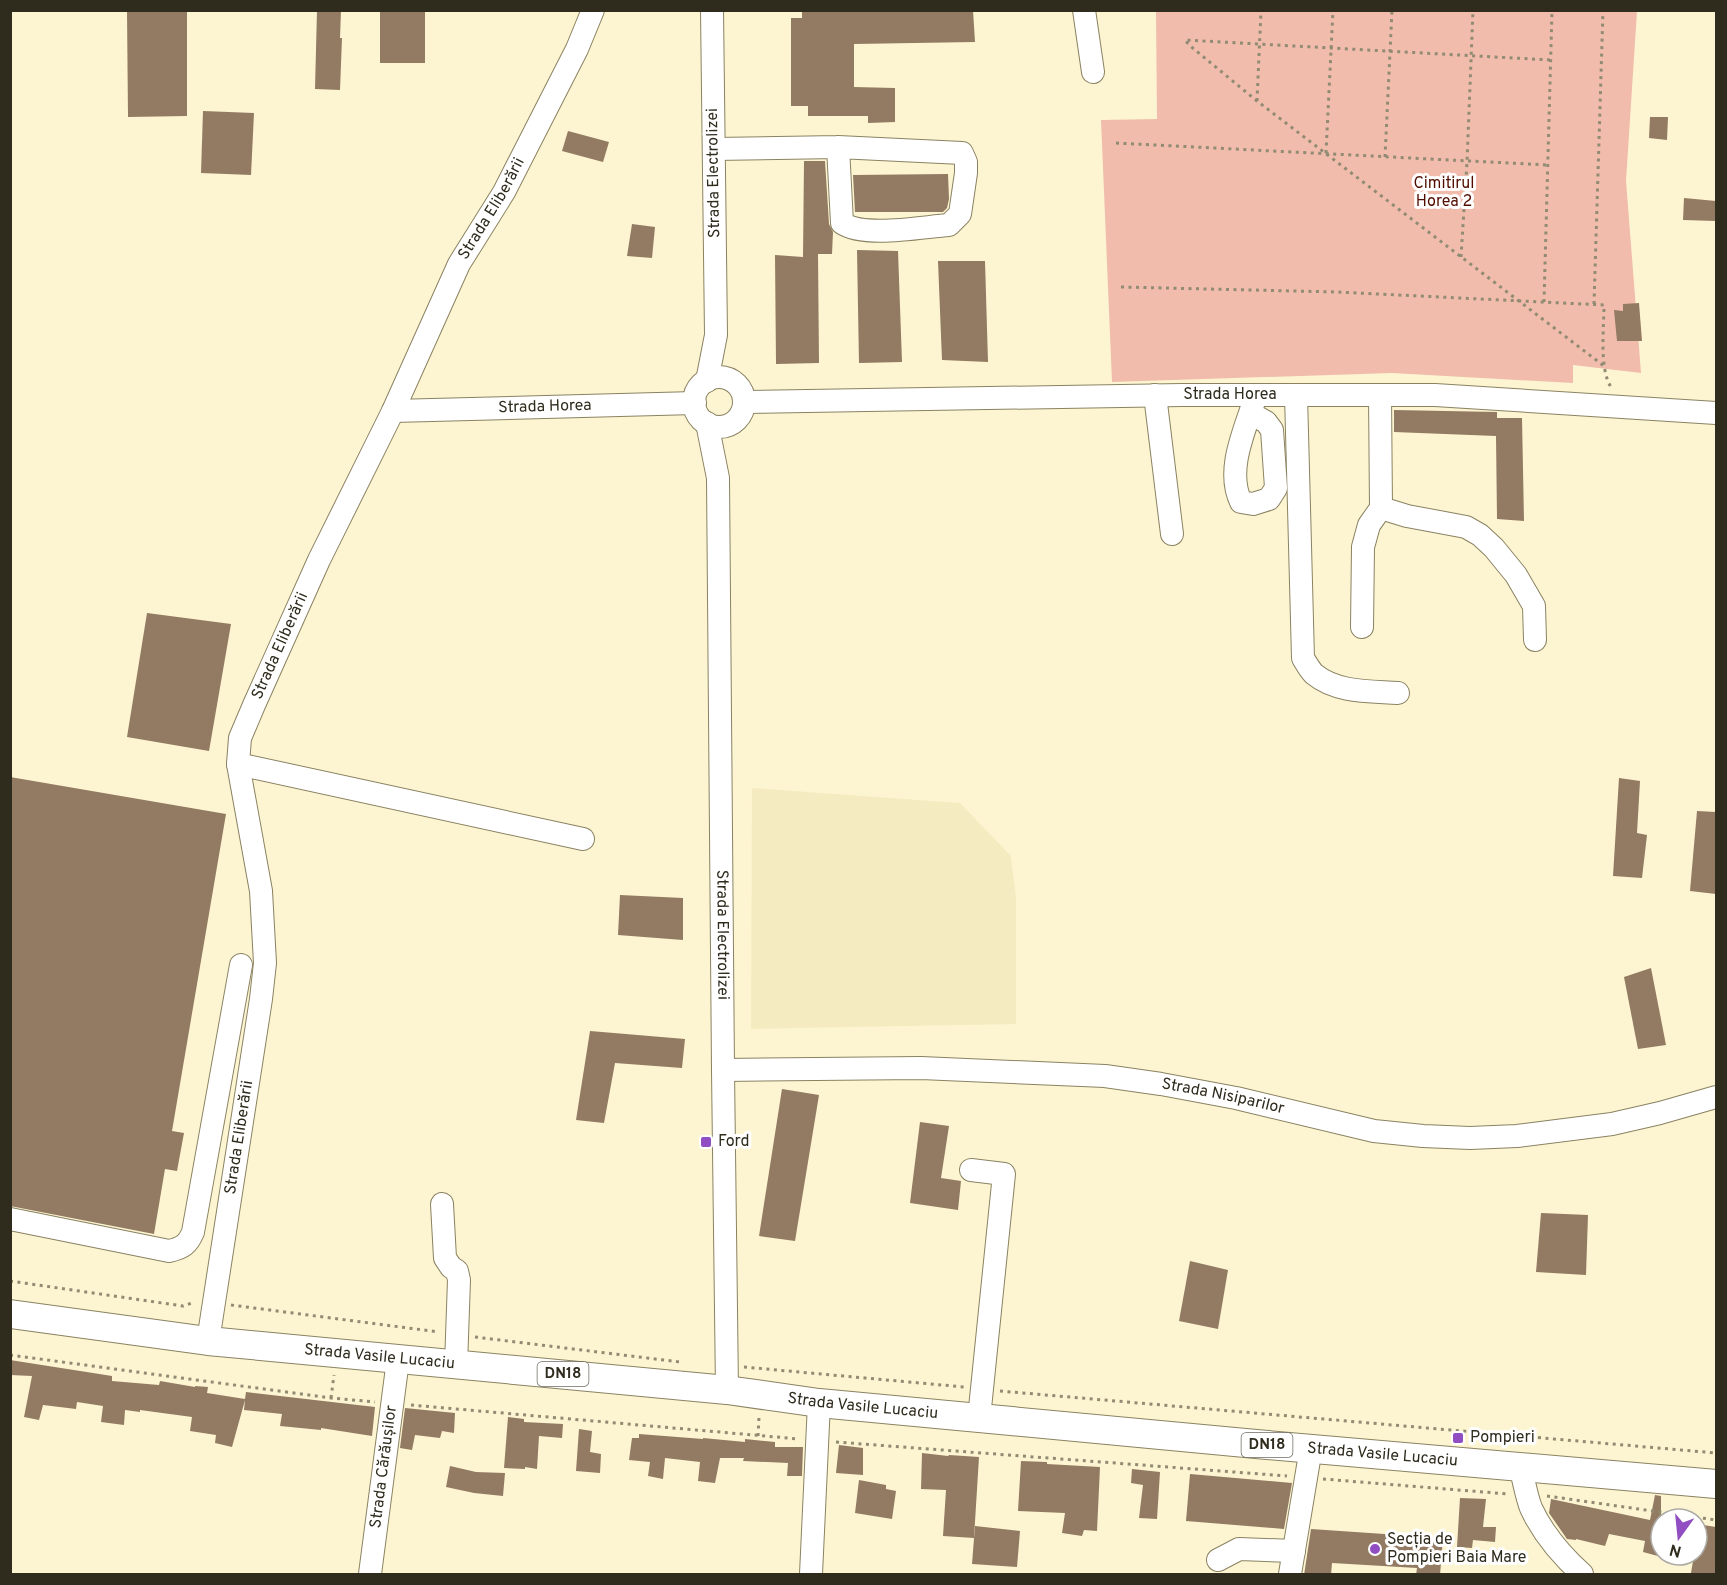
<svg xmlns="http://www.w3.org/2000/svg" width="1727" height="1585" font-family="Overpass,sans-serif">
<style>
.built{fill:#f5ebc0}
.green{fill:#f1bcac}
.building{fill:#937a62}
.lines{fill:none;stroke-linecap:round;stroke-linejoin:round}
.minor-casing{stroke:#8a8262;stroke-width:24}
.major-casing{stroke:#8a8262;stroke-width:30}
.path{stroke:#918b73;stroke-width:3;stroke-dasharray:3 4.5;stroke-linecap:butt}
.minor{stroke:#fff;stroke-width:22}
.major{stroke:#fff;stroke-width:28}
.poi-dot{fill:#914ec2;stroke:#fff;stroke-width:2}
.labels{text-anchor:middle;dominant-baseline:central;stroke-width:6;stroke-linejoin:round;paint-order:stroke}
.shield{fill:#fff;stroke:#6d6b62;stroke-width:1.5}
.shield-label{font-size:15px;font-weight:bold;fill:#2f2c1e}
.street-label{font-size:16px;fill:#2f2c1e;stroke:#fff}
.park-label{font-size:16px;fill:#510e00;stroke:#fff}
.poi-label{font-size:16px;fill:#2f2c1e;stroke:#fff;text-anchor:start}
</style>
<rect width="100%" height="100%" fill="#fdf5d1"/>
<!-- built -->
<path class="built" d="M752,788L960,803L1011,856L1016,898V1024L751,1029Z"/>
<!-- green -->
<path class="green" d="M1156,11H1637L1626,181L1641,373L1573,365V383L1392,373L1112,382L1101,120L1157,119Z"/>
<!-- building -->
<g class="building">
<path d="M127,10H187V116L128,117Z"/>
<path d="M317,10H341L340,38H342L340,90L315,89Z"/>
<rect x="380" y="10" width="45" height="53"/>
<path d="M802,10H973L975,42L854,44V87L895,88V122L868,123V116H808V106H791V18H802Z"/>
<path d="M203,111L254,113L251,175L201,173Z"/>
<path d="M1650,117H1668L1667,140L1649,138Z"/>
<path d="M568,131L609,142L603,162L562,151Z"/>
<path d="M804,161H825L829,224L833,232L832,254H818L819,363L776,364L775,255L803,257Z"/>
<path d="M948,174L949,199L947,208L943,212H855L853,175Z"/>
<path d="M1684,198L1716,201V221L1683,220Z"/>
<path d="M632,224L655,227L652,258L627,256Z"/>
<path d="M857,250L898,251L902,362L859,363Z"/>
<path d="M938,261H985L988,362L942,360Z"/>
<path d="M1639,303L1642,341H1617L1614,310L1623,311V304Z"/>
<path d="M1394,410L1497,412V418H1522L1524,521L1497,519L1496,436L1394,432Z"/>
<path d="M147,613L231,624L209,751L127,737Z"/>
<path d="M10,777L226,814L172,1131L184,1133L177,1171L165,1169L154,1234L10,1206Z"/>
<path d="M1619,778L1640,781L1637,833L1647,835L1642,878L1613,876Z"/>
<path d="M1697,811L1716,812V894L1690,891Z"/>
<path d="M620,895L683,898V940L618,935Z"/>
<path d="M1651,968L1666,1045L1638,1049L1624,977Z"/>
<path d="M590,1031L685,1039L682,1068L615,1063L604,1123L576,1120Z"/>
<path d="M782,1089L819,1095L795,1241L759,1236Z"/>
<path d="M920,1122L949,1126L941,1178L961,1181L958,1210L910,1203Z"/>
<path d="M1541,1213L1588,1215L1586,1275L1536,1272Z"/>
<path d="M1190,1261L1228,1270L1218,1329L1179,1321Z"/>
<path d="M10,1360L112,1376V1381L159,1385L160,1381L195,1387V1386L208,1387L207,1393L245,1399L246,1392L375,1407L372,1436L321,1428V1430L280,1426L282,1414L244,1410L245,1400L232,1447L215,1443L216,1435L190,1431L192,1417L140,1410V1412L125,1410L124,1425L101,1422L103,1406L77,1402L76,1409L43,1405L39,1420L24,1417L32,1376L10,1375Z"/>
<path d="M405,1408L455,1413L454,1433L442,1431L440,1438L415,1435L412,1450L400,1448Z"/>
<path d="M508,1417L524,1419V1422L563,1424L562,1438L539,1436L537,1469L525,1467V1469L504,1468Z"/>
<path d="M579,1429L592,1431L590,1452L601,1454L600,1473L576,1471Z"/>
<path d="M639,1434L703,1439V1438L745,1442V1439L775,1442V1447H803L802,1476H787L788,1463L743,1461L744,1458H720L715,1483L698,1481L700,1462L665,1458L663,1479L648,1476L650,1462L629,1460L632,1438H639Z"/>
<path d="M839,1445L863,1448V1475L836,1473Z"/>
<path d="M922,1453L948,1456L949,1455L979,1457L974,1538L943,1536L946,1490L921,1489Z"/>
<path d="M1021,1461L1047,1462V1464L1100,1467L1097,1531L1084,1530L1082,1536L1062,1533L1065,1513L1018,1511Z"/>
<path d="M450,1466L476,1472L505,1473L503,1496L474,1493L446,1487Z"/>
<path d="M1132,1469L1160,1472L1157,1519L1139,1518L1143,1485L1131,1483Z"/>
<path d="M1190,1474L1292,1483L1284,1529L1186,1521Z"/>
<path d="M859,1480L886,1485V1489L896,1491L892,1519L855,1513Z"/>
<path d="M1655,1495L1661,1496V1542L1658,1556L1643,1552L1645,1541L1609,1534L1605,1546L1576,1539V1540L1567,1539L1549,1513L1551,1499L1650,1520Z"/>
<path d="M1460,1498L1486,1499L1483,1527H1496L1495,1542L1473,1540L1472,1548L1457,1547Z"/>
<path d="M1697,1524L1716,1527V1575L1691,1573L1694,1555H1697Z"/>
<path d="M975,1526L1020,1531L1017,1567L972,1564Z"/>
<path d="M1311,1529L1443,1538L1440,1575H1416L1417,1568L1332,1563L1331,1575H1304Z"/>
</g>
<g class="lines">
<defs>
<g id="minor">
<path d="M1084,10L1093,72"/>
<path d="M714,149L838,147L962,153L966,162V173L960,214L949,225C921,227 864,238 842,223L838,147"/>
<circle cx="719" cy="402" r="25"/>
<path d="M707,381L716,335L712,10"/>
<path d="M1155,395L1172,534"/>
<path d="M1296,395L1303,658C1306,663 1310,670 1314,674C1337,693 1370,691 1398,693"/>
<path id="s1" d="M744,402L1182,395H1435L1716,413"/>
<path id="s2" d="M393,411L695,403"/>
<path d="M1250,413L1266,422L1272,430L1276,488L1269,499L1253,504L1241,502C1225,469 1246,428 1256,395"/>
<path id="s3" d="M707,423L718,478L723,1070L727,1390"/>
<path d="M1381,508L1407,516L1466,527L1480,535L1494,548L1516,575L1534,606L1535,640"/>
<path d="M1362,627L1363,547L1369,525L1381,508L1380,395"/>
<path d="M238,764L583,839"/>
<path id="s4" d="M723,1070L921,1068L1105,1076L1161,1084L1236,1098L1374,1131L1423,1136L1470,1138L1517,1136L1612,1124L1660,1113L1716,1097"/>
<path d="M971,1170L1004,1174L979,1418"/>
<path d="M442,1204L445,1258L451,1267L457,1271L459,1280L456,1365"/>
<path d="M10,1219L169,1251C183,1248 188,1244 193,1232L241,965"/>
<path id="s5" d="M208,1341L261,999L265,963L261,891L238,764L240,738L254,705L319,560L393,411L459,264L504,192L577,49L593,10"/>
<path d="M1520,1467C1524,1480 1526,1495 1531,1508C1543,1534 1561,1555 1582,1574"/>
<path d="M1218,1560L1239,1549L1294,1551"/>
<path id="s6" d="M370,1574L398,1360"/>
<path d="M811,1574L819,1403"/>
<path d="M1290,1574L1311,1448"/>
</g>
<g id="major">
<path id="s7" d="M10,1314L208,1341L727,1390L819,1403L1256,1444L1716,1484"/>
</g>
</defs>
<!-- minor casing -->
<use href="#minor" class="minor-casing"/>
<!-- major casing -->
<use href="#major" class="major-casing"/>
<!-- path -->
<g class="path">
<path d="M1550,60L1185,40L1189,45L1257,101L1604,366"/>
<path d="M1257,101L1261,10"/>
<path d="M1116,143L1548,165"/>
<path d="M1326,153L1333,10"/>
<path d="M1385,157L1392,10"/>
<path d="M1461,257L1467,162L1473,10"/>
<path d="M1121,287L1337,292L1604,305C1604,328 1599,369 1611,387"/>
<path d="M1544,302L1552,10"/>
<path d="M1594,304L1603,10"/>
<path d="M10,1281L183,1306L195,1302"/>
<path d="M231,1305L439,1332"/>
<path d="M475,1337L680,1362"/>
<path d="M10,1355L331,1398L375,1402"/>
<path d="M744,1367L964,1387"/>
<path d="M1000,1391L1716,1453"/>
<path d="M331,1398L334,1375"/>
<path d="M411,1405L799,1439"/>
<path d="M758,1436L759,1417"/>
<path d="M836,1442L1287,1476"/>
<path d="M1323,1479L1508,1494"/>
<path d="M1547,1496L1716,1520"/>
</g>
<!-- minor -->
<use href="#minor" class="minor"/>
<!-- major -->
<use href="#major" class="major"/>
</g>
<!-- markers -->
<g class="poi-dot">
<rect x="700" y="1136" width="12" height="12" rx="3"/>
<rect x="1452" y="1432" width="12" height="12" rx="3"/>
<circle cx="1375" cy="1549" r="6"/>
</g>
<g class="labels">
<!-- shield labels -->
<g class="shield">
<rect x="537.5" y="1362" width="51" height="24" rx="4.5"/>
<rect x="1241.5" y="1433" width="51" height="24" rx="4.5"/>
</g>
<g class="shield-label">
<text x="563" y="1374">DN18</text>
<text x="1267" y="1445">DN18</text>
</g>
<!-- street labels -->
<g class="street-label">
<text transform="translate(714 173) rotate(-91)">Strada Electrolizei</text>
<text stroke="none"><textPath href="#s5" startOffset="1196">Strada Eliberării</textPath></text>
<text stroke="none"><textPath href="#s1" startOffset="486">Strada Horea</textPath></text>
<text stroke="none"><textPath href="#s2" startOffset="152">Strada Horea</textPath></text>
<text stroke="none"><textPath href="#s5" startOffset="710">Strada Eliberării</textPath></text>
<text stroke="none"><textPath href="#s3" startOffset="513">Strada Electrolizei</textPath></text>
<text stroke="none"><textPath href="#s4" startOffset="502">Strada Nisiparilor</textPath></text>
<text stroke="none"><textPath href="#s5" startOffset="206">Strada Eliberării</textPath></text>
<text stroke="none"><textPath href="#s7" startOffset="372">Strada Vasile Lucaciu</textPath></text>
<text stroke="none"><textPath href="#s7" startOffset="858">Strada Vasile Lucaciu</textPath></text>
<text stroke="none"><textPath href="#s7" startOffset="1380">Strada Vasile Lucaciu</textPath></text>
<text stroke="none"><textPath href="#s6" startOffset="108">Strada Cărăușilor</textPath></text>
</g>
<!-- park labels -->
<g class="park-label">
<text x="1444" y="184">Cimitirul<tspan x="1444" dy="18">Horea 2</tspan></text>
</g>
<!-- poi labels -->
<g class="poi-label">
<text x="718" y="1142">Ford</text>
<text x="1470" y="1438">Pompieri</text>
<text x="1387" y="1540">Secția de<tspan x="1387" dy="18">Pompieri Baia Mare</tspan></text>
</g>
</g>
<!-- border -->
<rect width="1727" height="1585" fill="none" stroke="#2f2c1e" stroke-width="24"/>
<!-- north arrow -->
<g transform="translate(1679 1537) rotate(195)"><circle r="28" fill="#ffffff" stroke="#acaba5" stroke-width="1.5"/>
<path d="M0-4.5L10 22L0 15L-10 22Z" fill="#914ec2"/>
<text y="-9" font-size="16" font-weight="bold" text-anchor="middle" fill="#2f2c1e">N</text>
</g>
</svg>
